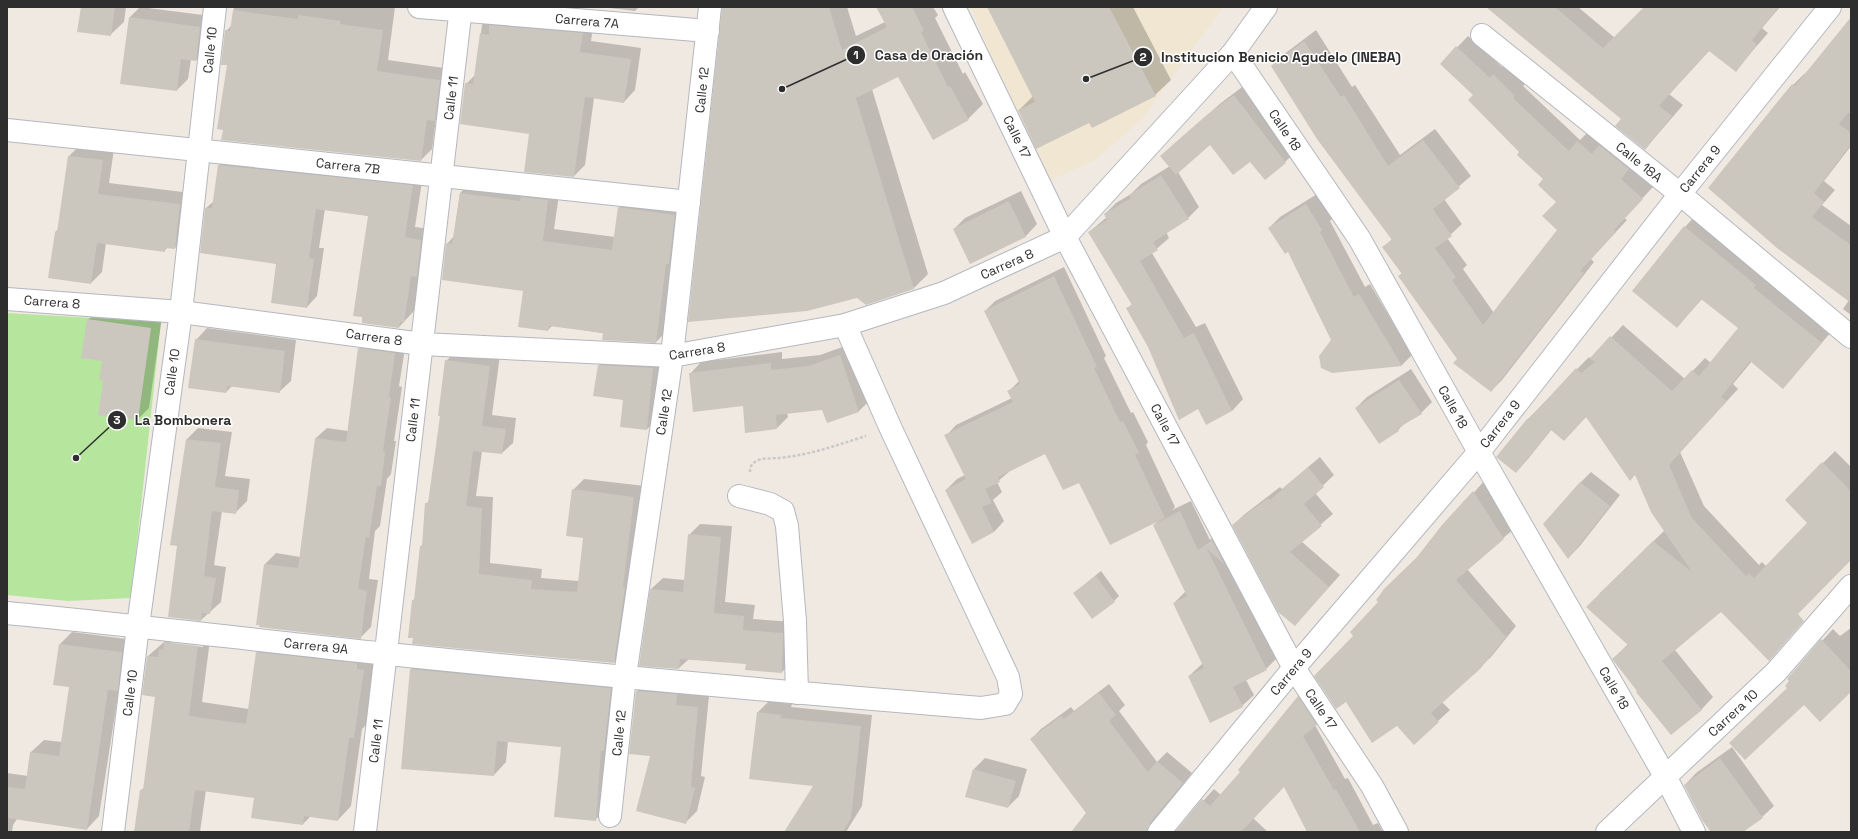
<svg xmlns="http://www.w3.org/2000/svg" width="1858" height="839" font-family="'Space Grotesk',sans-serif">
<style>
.education{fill:#f0e6d1}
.green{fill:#b6e59e}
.shadow{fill:#0003;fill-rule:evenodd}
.building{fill:#cbc7bf}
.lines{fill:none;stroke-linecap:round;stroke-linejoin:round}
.street-casing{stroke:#b4b7c1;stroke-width:24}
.path{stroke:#c9c9c9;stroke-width:2.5;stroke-dasharray:3 2;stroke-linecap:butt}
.street{stroke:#fff;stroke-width:22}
.labels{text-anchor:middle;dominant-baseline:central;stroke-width:3;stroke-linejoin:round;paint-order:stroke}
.street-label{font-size:13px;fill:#2e2e2e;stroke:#fff}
.leader{fill:none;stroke:#2e2e2e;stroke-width:1.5}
.callout-dot{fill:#2e2e2e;stroke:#fff;stroke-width:1.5}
.mark-label{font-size:12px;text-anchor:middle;font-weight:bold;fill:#fff}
.callout-label{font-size:14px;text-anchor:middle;font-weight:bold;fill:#2e2e2e;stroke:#fff;stroke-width:3;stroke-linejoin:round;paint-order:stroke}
</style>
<rect width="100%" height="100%" fill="#efe9e1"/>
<!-- education -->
<path class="education" d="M971,7H1223L1142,119L1095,160L1051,180L1014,111Z"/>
<!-- green -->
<path class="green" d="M7,313L161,322L131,598L68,601L7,595Z"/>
<!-- shadow -->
<g class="shadow">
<path d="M82,7H126L124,22L110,35Z"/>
<path d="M140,7L211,16L207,49L196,60L191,59L188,79L177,90L121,83L130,17Z"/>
<path d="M234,7H395L388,60L451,69L446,109L436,118L432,149L421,160L224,129L228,64L226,31L232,25Z"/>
<path d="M602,7H639L635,11Z"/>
<path d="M723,7H847L856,36L885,22L877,7H933L938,15L935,18L963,74L965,72L983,104L968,119L899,75L872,89L928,274L914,288Z"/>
<path d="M990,7H1133L1171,80L1155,95L1090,121L1019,110L1033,96Z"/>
<path d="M1487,7H1578L1615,38L1645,7H1780L1762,28L1768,33L1736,70L1710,50L1669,94L1683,105L1645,149L1622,118Z"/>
<path d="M494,14L594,22L591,41L641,48L635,90L624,102L594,98L585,165L574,176L530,133L466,84L476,74L482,25Z"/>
<path d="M1316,30L1352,87L1355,85L1400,155L1435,129L1471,176L1444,199L1462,224L1447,238L1467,265L1463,269L1494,313L1559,230L1557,202L1545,179L1474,95L1441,64L1468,36L1502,67L1505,64L1525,84L1523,86L1580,140L1589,131L1653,187L1624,218L1627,220L1591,259L1594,262L1502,380L1491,391L1458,359L1399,276L1402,273L1384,247L1392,239L1272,67L1283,55Z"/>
<path d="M1851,56V110L1849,112L1851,114V146L1824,181L1835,190L1822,205L1851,226V315L1843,309L1849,300L1777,247L1793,85L1804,74Z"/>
<path d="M1246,84L1296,151L1285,162L1251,160L1210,144L1178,172L1199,207L1188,218L1166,232L1169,238L1152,253L1196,327L1205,323L1243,399L1232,411L1149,346L1127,309L1132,304L1089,232L1107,217L1105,214L1116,203L1131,194L1141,184L1170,166L1173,145L1221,103Z"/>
<path d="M80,145L114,149L109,183L191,193L186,237L175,248L168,247L164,251L106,243L102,272L91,283L55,232L59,229L69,156Z"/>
<path d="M229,155L423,175L415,227L431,229L420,273L414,311L399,327L369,216L325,209L319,248H324L317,296L307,307L277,263L206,208L214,201L219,165Z"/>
<path d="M473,181L560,188L554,229L615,237L619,208L631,195L686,203L668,330L656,342L553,325L548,330L525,291L447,244L454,236L460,193Z"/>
<path d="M1021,191L1037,224L1026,236L971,263L954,229L965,218Z"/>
<path d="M1317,194L1332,219L1330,221L1365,287L1370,284L1412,355L1402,365L1332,372V340L1289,251L1269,228L1280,217Z"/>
<path d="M1697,214L1833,330L1783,387L1752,361L1733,384L1738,389L1680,452L1704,506L1759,565L1762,562L1766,566L1809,523L1786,500L1835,451L1851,467V559L1721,610L1675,650L1713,697L1701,710L1638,691L1613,659L1628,644L1599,594L1665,530L1636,474L1587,416L1564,440L1552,429L1528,459L1516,472L1527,420L1589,357L1591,359L1623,325L1685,379L1705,358L1711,363L1739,328L1702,299L1677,327L1685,227Z"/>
<path d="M1064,267L1106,356L1104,358L1131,413L1133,412L1148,442L1146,445L1175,507L1172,510L1191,501L1210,540L1223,530L1277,658L1266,669L1246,680L1254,695L1242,706L1189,676L1203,663L1174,603L1186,591L1154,525L1158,521L1079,481L1045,453L1010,471L997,482L1002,492L993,500L1004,521L994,532L946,490L957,479L965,475L946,436L956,425L1012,398L1009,391L1019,381L985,311L995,301Z"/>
<path d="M99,308L162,317L149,408L138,419L104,380L103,360L88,320Z"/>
<path d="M207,328L296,340L291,381L279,392L232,386L226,392L196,340Z"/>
<path d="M370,338L406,342L399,386L402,387L394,441H396L391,474L387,479L380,526L375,531L369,579L378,580L371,627L360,638L265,564L276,553L300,557L316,438L327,428L348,431L359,349Z"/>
<path d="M851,344L870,400L859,411L823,408L787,412L788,417L777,428L744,405L690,374L701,362L782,352V359L820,355Z"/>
<path d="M457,350L500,355L492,415L516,418L513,443L502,453L482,451L476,496L493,497L490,563L542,569L541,578L579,581L584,537L573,490L584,479L645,486L625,652L614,662L413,600L416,598L421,546L423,544L426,504L430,500L441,415L446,361Z"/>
<path d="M608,356L662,358L657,420L647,429L599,365Z"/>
<path d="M1411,369L1432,402L1421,413L1406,422L1398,430L1356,408L1367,397Z"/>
<path d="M198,428L232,432L225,476L250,479L247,501L235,513L222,511L214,565L226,567L221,602L201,620L178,545L187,439Z"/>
<path d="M1320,457L1334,475L1315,493L1333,514L1301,541L1340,575L1295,625L1233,525L1245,514L1280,487L1282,489Z"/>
<path d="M1591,472L1620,495L1579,547L1568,558L1580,483Z"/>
<path d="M1484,481L1515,528L1467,569L1516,626L1491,657L1442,702L1450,710L1414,743L1355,636L1418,557Z"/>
<path d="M700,524L732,526L725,602L755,605L753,619L794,622L793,661L782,672L747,663L689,659L679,668L651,589L663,578L685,580L689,535Z"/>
<path d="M1101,571L1119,596L1114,601L1074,593Z"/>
<path d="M1851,628V691L1788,688L1791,681L1788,678L1833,629L1840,636Z"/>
<path d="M179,629L211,632L202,702L249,709L257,653L270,639L377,657L368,723L362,729L351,806L338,820L311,816L303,824L255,797L206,790L200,832H135L141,790L145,787L157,696L143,694L148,656ZM172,642L203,645V647L170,644Z"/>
<path d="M72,632L134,640L130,678L119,689L99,816L87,829L17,819L13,825L12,832H7V773L28,776L31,752L44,740L62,742L70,686L60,644Z"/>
<path d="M424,656L624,676L608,807L595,820L562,747L508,741L506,762L494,775L411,669Z"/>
<path d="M648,680L688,683L687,694L709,696L701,776L705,777L697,811L686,822L651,755L630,753L637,691Z"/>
<path d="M1109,684L1125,705L1119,711L1157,762L1167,752L1192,773L1157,817L1147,827L1138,832H1072L1087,813L1031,739L1041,729L1071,707L1074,711Z"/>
<path d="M1309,686L1327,713L1315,725L1345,779L1348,778L1373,825L1378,823L1383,832H1309L1284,786L1253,818L1268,832H1175L1214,789L1221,795L1241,772L1298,697Z"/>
<path d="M769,701L792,704L791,707L872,715L862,806L846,832H803L815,785L758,712Z"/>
<path d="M1732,747L1774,806L1762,817L1742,832H1712L1685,785L1696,773Z"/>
<path d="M985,758L1027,769L1019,796L1008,807L974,769Z"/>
</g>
<!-- building -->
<g class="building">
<path d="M81,7H115L111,36L77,32Z"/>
<path d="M722,7H829L842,50L887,27L876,7H912L924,31L921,32L948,87L950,86L969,120L933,140L898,77L856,98L914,289L866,305L857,298L807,311L688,322Z"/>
<path d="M987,7H1109L1156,96L1092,128L1089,123L1036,149L1018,110L1035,102Z"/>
<path d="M1486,7H1555L1603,48L1644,7H1779L1752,40L1757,45L1736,72L1709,51L1659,106L1672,116L1645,150L1615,126L1621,119Z"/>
<path d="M233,10L298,19V15L341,21L340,24L383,30L377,71L440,80L435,121L427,120L421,161L221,140L223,130L217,129L227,65H221L225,30L230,31Z"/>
<path d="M129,17L200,27L196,61L181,59L177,91L120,84Z"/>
<path d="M1851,17V109L1839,124L1851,133V144L1814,193L1824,202L1812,217L1851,245V303L1777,248L1708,188L1792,84L1795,86Z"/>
<path d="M489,25L583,33L580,52L631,59L624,103L585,97L574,177L524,172L529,134L460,124L465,83L473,84L480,33L489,35Z"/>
<path d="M1304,41L1341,97L1344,95L1388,166L1423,140L1460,188L1433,209L1452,236L1435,248L1456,277L1452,280L1483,325L1557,230L1542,216L1556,202L1538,185L1543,179L1517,155L1519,152L1468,100L1473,95L1440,64L1456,46L1490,78L1493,74L1515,96L1513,98L1569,151L1577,141L1592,154L1599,145L1629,169L1621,179L1643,199L1614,230L1616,232L1580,271L1584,273L1491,392L1453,363L1457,359L1398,276L1402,274L1382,247L1392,240L1317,139L1271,66Z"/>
<path d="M1234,95L1286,163L1265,180L1250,162L1233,175L1210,145L1176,175L1160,156L1208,114Z"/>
<path d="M68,156L103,160L98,194L180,204L175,249L165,248V252L97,243L91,284L48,278L55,232H57Z"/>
<path d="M218,165L413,185L405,237L421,240L417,277L411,276L404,323L400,322L399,328L362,323V317L353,316L368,216L316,209L309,258L314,259L307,308L271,303L276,264L200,253L205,208H212Z"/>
<path d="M1161,175L1189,219L1153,242L1158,250L1140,261L1184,338L1194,333L1232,411L1206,425L1198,409L1179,420L1148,347L1126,308L1132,305L1088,232L1107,220L1104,214L1131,198L1129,195Z"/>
<path d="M460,193L520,201L521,197L548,200L543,241L612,250L618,207L675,215L669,264H666L656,343L602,340L603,333L549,326L548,331L518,327L523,291L442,280L446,243L452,244Z"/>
<path d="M1009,201L1026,237L970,264L953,229Z"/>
<path d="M1306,204L1322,230L1320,232L1354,297L1359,294L1402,366L1332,373L1321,368L1319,356L1331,340L1288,252L1285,254L1268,228Z"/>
<path d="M1684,226L1756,285L1754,288L1822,343L1783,389L1750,361L1721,397L1727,401L1669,465L1692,518L1746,576L1749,573L1754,578L1807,523L1785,500L1822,462L1851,491V560L1798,614L1804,621L1769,661L1721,612L1662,661L1702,710L1671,735L1636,692L1637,691L1612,659L1628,645L1586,607L1653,541L1692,572L1651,512L1635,475L1630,481L1586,417L1564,441L1551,430L1516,473L1496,457L1527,419L1528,420L1576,368L1581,373L1595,362L1590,358L1610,336L1672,391L1692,370L1699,376L1738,328L1701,299L1677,328L1632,291Z"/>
<path d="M1054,276L1097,367L1094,368L1120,422L1123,421L1139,453L1135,455L1165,518L1110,545L1079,483L1063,490L1045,454L998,477L1000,482L985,489L992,503L982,507L994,532L972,544L945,490L966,479L944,435L1013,402L1007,391L1020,384L984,311Z"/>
<path d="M87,319L151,328L138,420L98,415L103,381L99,380L102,361L81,358Z"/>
<path d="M195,339L285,351L280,393L227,386L226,393L188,388Z"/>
<path d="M358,348L395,353L389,397H391L383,451L385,452L381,486H377L369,538L366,537L358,589L367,591L361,639L259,627V625H256L264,564L298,568L315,438L346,442Z"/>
<path d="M840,355L859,412L827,423L822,410L776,415L777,429L745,433L743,406L693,412L689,373L771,363V370L808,366Z"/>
<path d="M445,360L490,366L482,426L506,429L502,454L473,451L466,506L482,508L479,574L532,580L531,589L577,592L583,538L566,536L572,489L634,497L623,587H625L614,663L412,644L413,638H408L412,600H414L420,546H422L425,503H428L440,416H438Z"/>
<path d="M598,365L653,368L647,430L620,427L623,400L593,396Z"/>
<path d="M1399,380L1422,414L1398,428L1399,431L1379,444L1355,408Z"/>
<path d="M186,439L221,443L215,487L239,490L236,514L212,511L204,576L216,578L210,614L202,613L201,621L168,617L177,546L170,545Z"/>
<path d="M1308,467L1324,487L1304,504L1322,526L1290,552L1329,587L1295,626L1278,612L1232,525L1268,498L1270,500Z"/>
<path d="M1580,482L1610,506L1568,559L1543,524Z"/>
<path d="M1473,491L1504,539L1456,580L1506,637L1480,669L1431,713L1439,722L1414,745L1397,726L1372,743L1346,702L1336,709L1314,676L1353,636L1350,632L1378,602L1376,600L1384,589L1417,557L1442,525Z"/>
<path d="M1180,511L1198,550L1212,540L1225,565L1207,549L1267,670L1233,687L1243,707L1210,723L1188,676L1204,668L1173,603L1187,596L1153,525Z"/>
<path d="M688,534L721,537L714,613L744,616L743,630L783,633L782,673L745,670L746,664L680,659L679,669L639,666L650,589L683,592Z"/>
<path d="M1096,576L1115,602L1092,619L1073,593Z"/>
<path d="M1821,639L1851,671V692L1820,722L1804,705L1745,760L1729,743L1787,688L1785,686L1789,681L1787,679Z"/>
<path d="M164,642L198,646L189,716L246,724L256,652L357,663V669L364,670L354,738H349L338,821L304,816L303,825L251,818L254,798L195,790L189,832H134L140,790H143L155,697L142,695L147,656L158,657L159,649L163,650Z"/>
<path d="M59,644L122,652L118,691L108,690L87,830L7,818V787L25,789L30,752L59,756L69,687L53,685Z"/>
<path d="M410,669L611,688L604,751H601L596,821L554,817L561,747L497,741L494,776L401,769Z"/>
<path d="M636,691L677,694L676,705L698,707L691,787L695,788L686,824L636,811L650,756L629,754Z"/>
<path d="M1099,693L1116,715L1109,721L1148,772L1157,761L1183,783L1149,824L1147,832H1071L1086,813L1030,739L1061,716L1064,719Z"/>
<path d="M1298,696L1317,725L1303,736L1334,790L1336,789L1360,832H1307L1284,787L1241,832H1175L1202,799L1210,806L1240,772L1238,770Z"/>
<path d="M757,712L781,715V718L861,726L851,818L843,832H784L813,786L749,779Z"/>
<path d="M1720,758L1763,818L1743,832H1711L1702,820L1684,785Z"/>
<path d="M973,769L1016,781L1008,808L965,797Z"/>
</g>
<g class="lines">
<defs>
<g id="street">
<path d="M419,7L708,31"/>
<path d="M954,7L1065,237L1294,668L1372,786L1397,832"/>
<path d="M1482,35L1680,194L1851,337"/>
<path d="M1233,53L1359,238L1479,452L1665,776L1694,832"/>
<path d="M7,130L689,202"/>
<path d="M7,299L181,312L422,344L672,356L845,325L944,293L1065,237L1233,53L1266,7"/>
<path d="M739,496L770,504L783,511L787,526L795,621L797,693"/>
<path d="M7,613C134,625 261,641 388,654C585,674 783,692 981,708L1005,704L1011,694L1008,677L891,429L845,325"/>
<path d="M610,816L625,676L672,356L710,7"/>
<path d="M113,832L138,626L181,312L215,7"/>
<path d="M365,832L461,7"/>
<path d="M1159,832L1294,668L1479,452L1680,194L1830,7"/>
<path d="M1607,832L1776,672L1851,586"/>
</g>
</defs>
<!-- street casing -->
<use href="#street" class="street-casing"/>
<!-- path -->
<path class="path" d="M750,472C750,468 751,464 755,462C761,457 772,459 779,458C810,455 837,445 866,436"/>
<!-- street -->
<use href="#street" class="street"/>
</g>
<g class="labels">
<!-- street labels -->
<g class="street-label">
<text transform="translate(587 21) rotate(5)">Carrera 7A</text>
<text transform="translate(210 50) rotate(-84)">Calle 10</text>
<text transform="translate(702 90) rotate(-84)">Calle 12</text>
<text transform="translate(451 98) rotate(-83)">Calle 11</text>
<text transform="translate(1285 130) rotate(56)">Calle 18</text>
<text transform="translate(1017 137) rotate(64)">Calle 17</text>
<text transform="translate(1639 162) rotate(39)">Calle 18A</text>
<text transform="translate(348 166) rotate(6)">Carrera 7B</text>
<text transform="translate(1700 169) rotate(-51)">Carrera 9</text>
<text transform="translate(1007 264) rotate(-24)">Carrera 8</text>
<text transform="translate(52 302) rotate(4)">Carrera 8</text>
<text transform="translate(374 337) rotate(8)">Carrera 8</text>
<text transform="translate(697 351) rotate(-9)">Carrera 8</text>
<text transform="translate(172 372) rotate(-82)">Calle 10</text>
<text transform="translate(1453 407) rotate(61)">Calle 18</text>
<text transform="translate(664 412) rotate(-81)">Calle 12</text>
<text transform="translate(413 420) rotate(-83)">Calle 11</text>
<text transform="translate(1500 424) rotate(-52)">Carrera 9</text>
<text transform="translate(1165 425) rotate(62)">Calle 17</text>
<text transform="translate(316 646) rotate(6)">Carrera 9A</text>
<text transform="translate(1291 672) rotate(-50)">Carrera 9</text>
<text transform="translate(1614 688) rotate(60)">Calle 18</text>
<text transform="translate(130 693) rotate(-83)">Calle 10</text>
<text transform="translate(1321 709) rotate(56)">Calle 17</text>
<text transform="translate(1733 713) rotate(-43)">Carrera 10</text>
<text transform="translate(619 733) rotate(-84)">Calle 12</text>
<text transform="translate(376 741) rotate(-83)">Calle 11</text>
</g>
</g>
<!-- callouts -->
<path class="leader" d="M782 89L856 55M1086 79L1143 57M76 458L117 420"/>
<g class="callout-dot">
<circle cx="782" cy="89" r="4"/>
<circle cx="1086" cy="79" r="4"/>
<circle cx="76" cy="458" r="4"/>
<circle cx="856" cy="55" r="10"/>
<circle cx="1143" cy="57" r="10"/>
<circle cx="117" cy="420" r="10"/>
</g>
<g class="mark-label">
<text x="856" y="59">1</text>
<text x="1143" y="61">2</text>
<text x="117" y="424">3</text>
</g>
<g class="callout-label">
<text x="929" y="60">Casa de Oración</text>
<text x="1281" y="62">Institucion Benicio Agudelo (INEBA)</text>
<text x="183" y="425">La Bombonera</text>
</g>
<!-- border -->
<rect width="1858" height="839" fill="none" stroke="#2e2e2e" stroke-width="16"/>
</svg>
